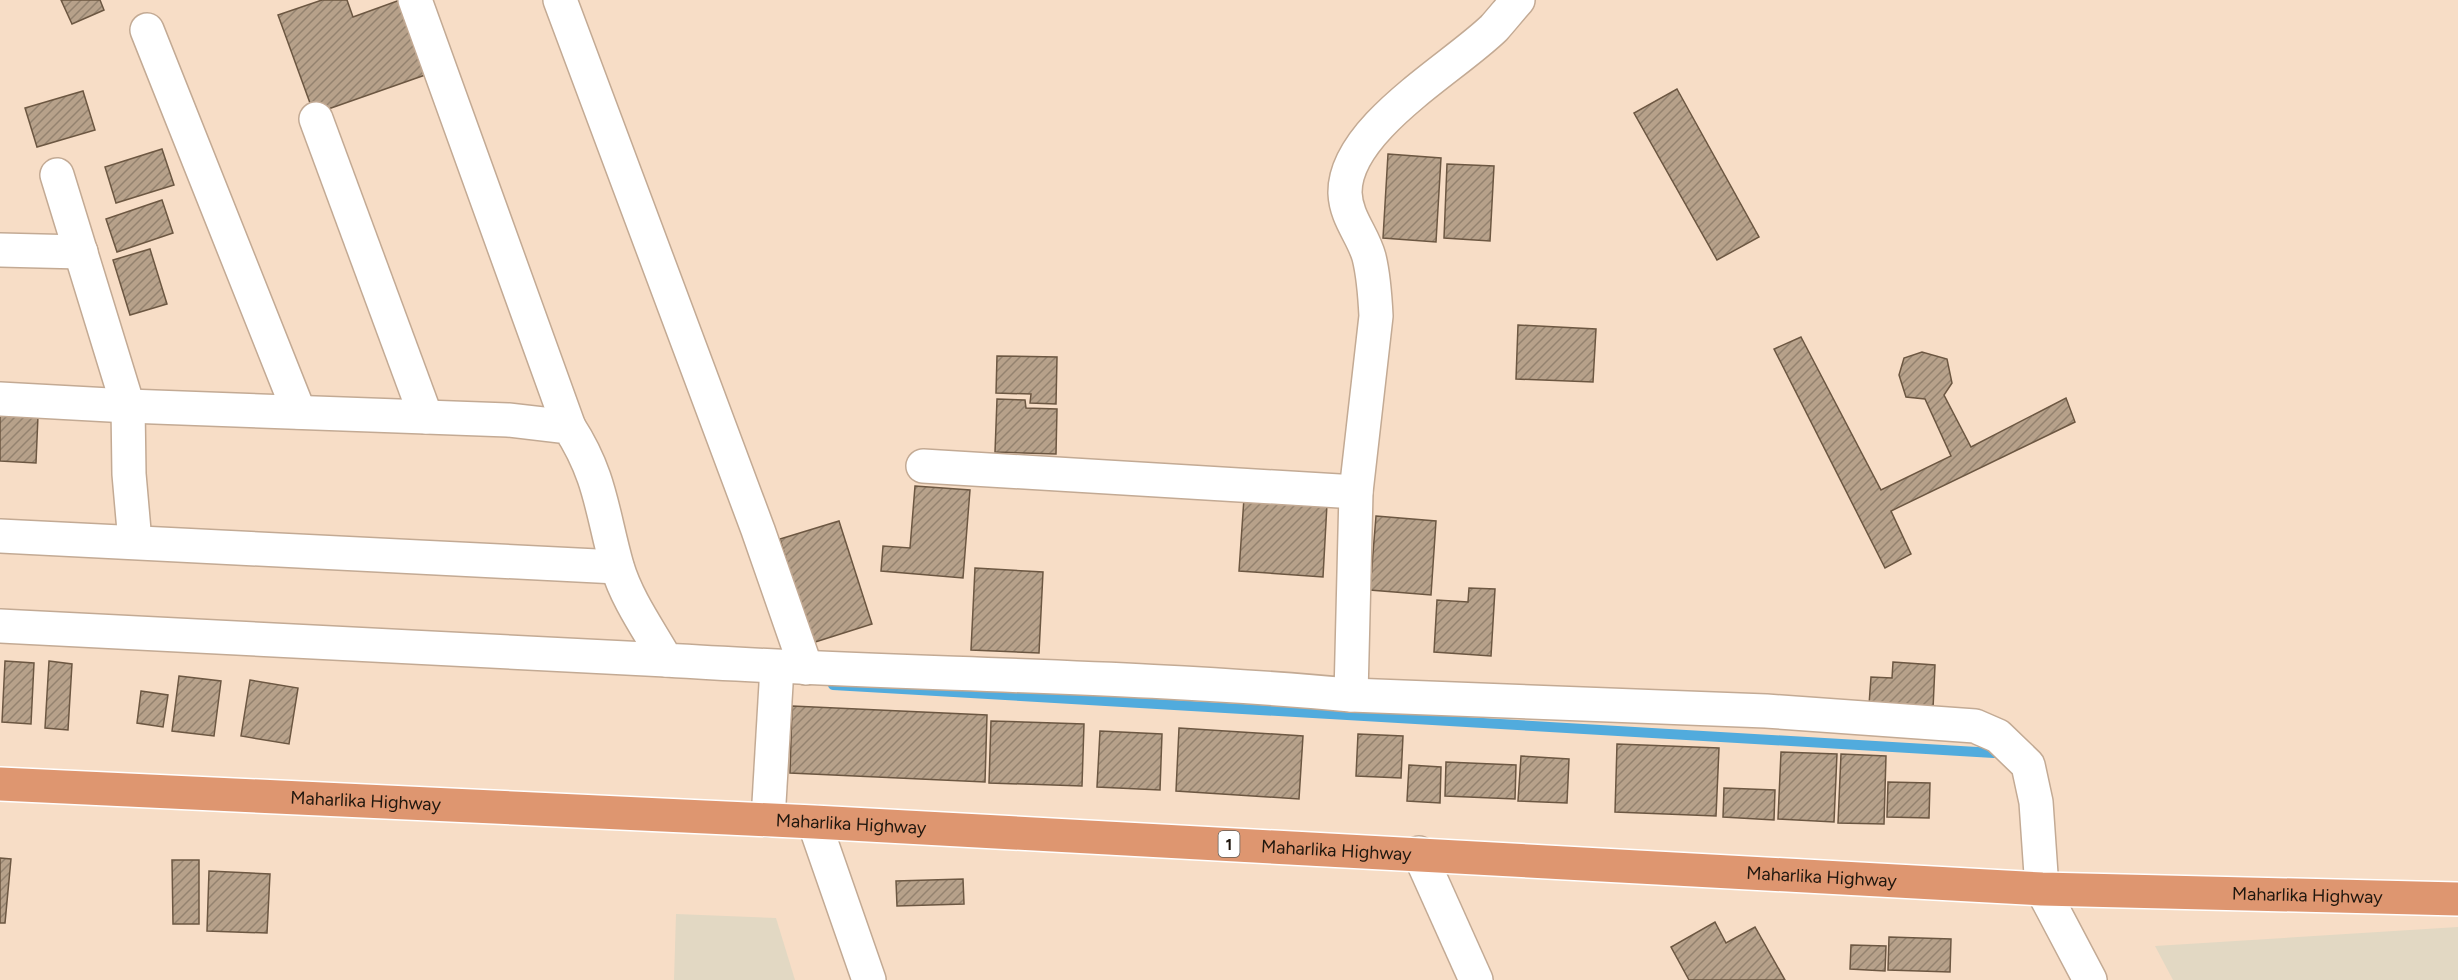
<svg xmlns="http://www.w3.org/2000/svg" width="2458" height="980" font-family="Figtree,sans-serif">
<style>
.commercial{fill:#e2d8c3}
.lines{fill:none;stroke-linecap:round;stroke-linejoin:round}
.stream{stroke:#51abdd;stroke-width:10}
.building{fill:url(#building-hatch);stroke:#6c5742;stroke-width:1.5}
.minor-casing{stroke:#c3aa94;stroke-width:36}
.trunk-casing{stroke:#fff;stroke-width:36}
.minor{stroke:#fff;stroke-width:33}
.trunk{stroke:#de9670;stroke-width:33}
.labels{text-anchor:middle;dominant-baseline:central;stroke-width:4.5;stroke-linejoin:round;paint-order:stroke}
.shield{fill:#fff;stroke:#635d56;stroke-width:1.5}
.shield-label{font-size:16px;font-weight:bold;fill:#20170e}
.street-label{font-size:18px;fill:#20170e;stroke:#fff}
</style>
<defs>
<pattern id="building-hatch" width="6" height="6" patternUnits="userSpaceOnUse" patternTransform="scale(1.5)"><rect width="6" height="6" fill="#b7a18a"/><path d="M-1 1l2-2M0 6l6-6M5 7l2-2" fill="none" stroke="#94826f"/></pattern>
</defs>
<rect width="100%" height="100%" fill="#f7ddc6"/>
<!-- commercial -->
<g class="commercial">
<path d="M676,914L776,918L795,980H674Z"/>
<path d="M2458,927V980H2173L2155,946Z"/>
</g>
<g class="lines">
<!-- stream -->
<path class="stream" d="M833,685L1994,753"/>
</g>
<!-- building -->
<g class="building">
<path d="M61,0H100L104,10L72,24Z"/>
<path d="M322,0H347L353,17L400,0L428,74L314,114L278,15Z"/>
<path d="M1677,89L1759,237L1717,260L1634,113Z"/>
<path d="M83,91L95,130L37,147L25,108Z"/>
<path d="M162,149L174,185L116,203L105,167Z"/>
<path d="M1388,154L1441,158L1436,242L1383,238Z"/>
<path d="M1447,164L1494,166L1490,241L1444,238Z"/>
<path d="M162,200L173,233L117,252L106,219Z"/>
<path d="M150,249L167,304L130,315L113,260Z"/>
<path d="M1518,325L1596,329L1593,382L1516,379Z"/>
<path d="M1801,337L1881,490L1951,456L1925,399L1906,397L1899,375L1904,358L1922,352L1947,359L1952,383L1944,395L1971,447L2066,398L2075,422L1891,511L1911,554L1885,568L1774,349Z"/>
<path d="M997,356L1057,357L1056,404L1030,403L1031,394L996,393Z"/>
<path d="M997,399L1025,400L1026,408L1057,409L1056,454L995,452Z"/>
<path d="M0,415L38,416L36,463L0,461Z"/>
<path d="M915,486L970,490L963,578L881,571L883,546L910,548Z"/>
<path d="M1244,498L1327,504L1323,577L1239,571Z"/>
<path d="M1376,516L1436,521L1431,595L1370,590Z"/>
<path d="M839,521L872,624L812,643L780,539Z"/>
<path d="M975,568L1043,572L1039,653L971,650Z"/>
<path d="M1469,588L1495,589L1491,656L1434,652L1437,600L1468,602Z"/>
<path d="M5,661L34,663L31,724L2,722Z"/>
<path d="M49,661L72,664L68,730L45,728Z"/>
<path d="M1893,662L1935,665L1933,709L1869,705L1871,677L1892,678Z"/>
<path d="M179,676L221,681L214,736L172,731Z"/>
<path d="M250,680L298,688L289,744L241,736Z"/>
<path d="M141,691L168,695L163,727L137,723Z"/>
<path d="M792,706L987,715L985,782L790,773Z"/>
<path d="M991,721L1084,724L1082,786L989,783Z"/>
<path d="M1179,728L1303,736L1299,799L1176,791Z"/>
<path d="M1100,731L1162,734L1160,790L1097,787Z"/>
<path d="M1358,734L1403,736L1401,778L1356,776Z"/>
<path d="M1617,744L1719,748L1716,816L1615,812Z"/>
<path d="M1781,752L1837,754L1834,822L1778,819Z"/>
<path d="M1841,754L1886,756L1884,824L1838,823Z"/>
<path d="M1521,756L1569,759L1567,803L1518,801Z"/>
<path d="M1446,762L1516,765L1515,799L1445,796Z"/>
<path d="M1409,765L1441,767L1440,803L1407,801Z"/>
<path d="M1888,782L1930,783L1929,818L1887,817Z"/>
<path d="M1724,788L1775,790L1774,820L1723,817Z"/>
<path d="M0,858L11,859L5,923H0Z"/>
<path d="M172,860H199V924H173Z"/>
<path d="M209,871L270,874L267,933L207,931Z"/>
<path d="M963,879L964,904L897,906L896,881Z"/>
<path d="M1715,922L1726,943L1755,927L1785,980H1689L1671,947Z"/>
<path d="M1889,937L1951,939L1950,972L1888,970Z"/>
<path d="M1851,945L1886,946L1885,971L1850,969Z"/>
</g>
<g class="lines">
<defs>
<g id="minor">
<path d="M415,0L569,427"/>
<path d="M560,0L758,530L806,668"/>
<path d="M147,30L299,412"/>
<path d="M316,119L426,417"/>
<path d="M57,175L128,406L129,474L135,542"/>
<path d="M0,250L81,252"/>
<path d="M0,399L128,406L508,420L569,427C601,476 602,513 617,566C627,600 649,630 666,660C894,675 1123,674 1351,695L1356,492L1376,316C1375,296 1374,277 1369,257C1363,235 1346,218 1345,193C1344,129 1452,69 1494,28C1502,19 1510,9 1518,0"/>
<path d="M923,466L1356,492"/>
<path d="M0,536L617,567"/>
<path d="M0,626L666,660"/>
<path d="M1351,695L1766,711L1975,726L1998,736L2028,765L2036,802L2042,889L2090,980"/>
<path d="M768,820L777,667"/>
<path d="M814,822L869,980"/>
<path d="M1419,853L1476,980"/>
</g>
<g id="trunk">
<path id="s1" d="M0,784L814,822L2042,889L2458,899"/>
</g>
</defs>
<!-- minor casing -->
<use href="#minor" class="minor-casing"/>
<!-- trunk casing -->
<use href="#trunk" class="trunk-casing"/>
<!-- minor -->
<use href="#minor" class="minor"/>
<!-- trunk -->
<use href="#trunk" class="trunk"/>
</g>
<g class="labels">
<!-- shield labels -->
<rect class="shield" x="1218.5" y="831" width="21" height="26" rx="4.5"/>
<g class="shield-label">
<text x="1229" y="844">1</text>
</g>
<!-- street labels -->
<g class="street-label">
<text stroke="none"><textPath href="#s1" startOffset="366">Maharlika Highway</textPath></text>
<text stroke="none"><textPath href="#s1" startOffset="852">Maharlika Highway</textPath></text>
<text stroke="none"><textPath href="#s1" startOffset="1338">Maharlika Highway</textPath></text>
<text stroke="none"><textPath href="#s1" startOffset="1824">Maharlika Highway</textPath></text>
<text stroke="none"><textPath href="#s1" startOffset="2310">Maharlika Highway</textPath></text>
</g>
</g>
</svg>
